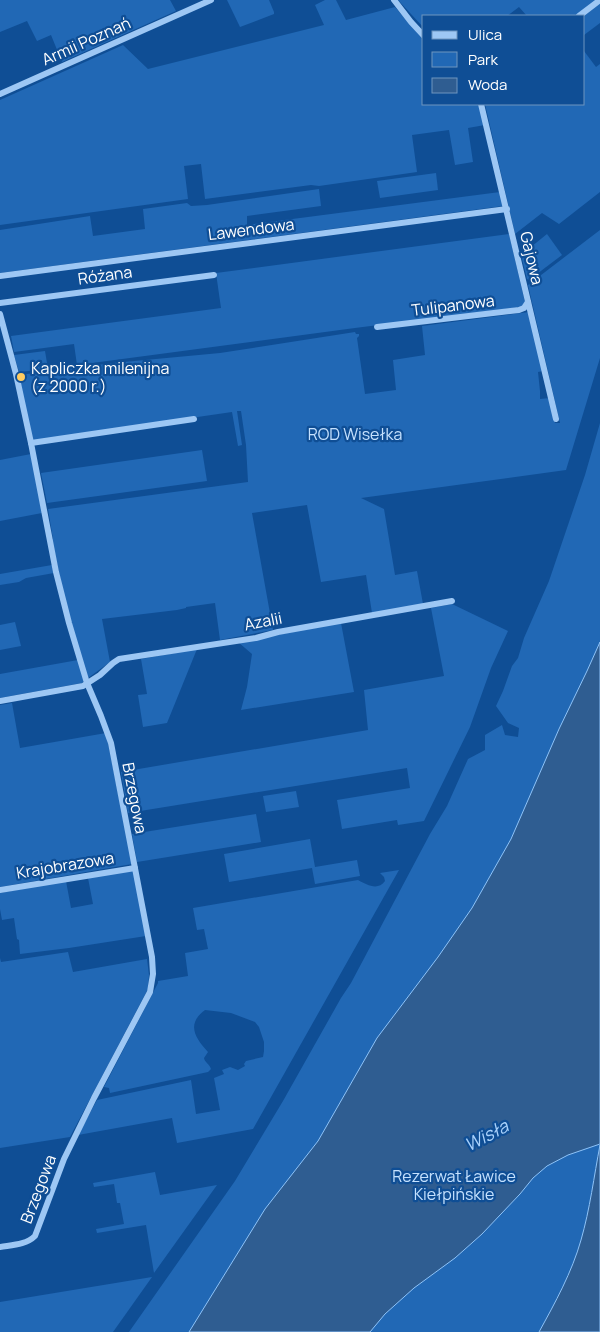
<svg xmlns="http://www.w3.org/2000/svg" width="600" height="1332" font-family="Manrope,sans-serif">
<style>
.green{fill:#2168b5}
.water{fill:#2f5d91;stroke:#8ec3f8}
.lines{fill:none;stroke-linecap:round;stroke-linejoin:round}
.minor{stroke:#9dc7f4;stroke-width:6}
.poi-dot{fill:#ffcc60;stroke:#0f4e95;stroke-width:2}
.labels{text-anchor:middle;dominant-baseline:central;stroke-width:4.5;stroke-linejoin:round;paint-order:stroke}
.street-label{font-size:16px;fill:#fff;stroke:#0f4e95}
.poi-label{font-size:16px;fill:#fff;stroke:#0f4e95;text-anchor:start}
.park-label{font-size:16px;fill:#c5e1fe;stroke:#0f4e95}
.water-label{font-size:18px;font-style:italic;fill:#a9d1fb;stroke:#0f4e95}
</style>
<rect width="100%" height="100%" fill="#0f4e95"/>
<!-- green -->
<g class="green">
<path d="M0,0H170L176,11L62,62L51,35L37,41L27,21L0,32Z"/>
<path d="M227,0H269L274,12V14L240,27Z"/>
<path d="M325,0H336L346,20L395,7L424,40V104H477L481,110L485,125L468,128L473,162L455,165L449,130L412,135L417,172L319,186L311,185L205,199L201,164L184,166L188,199L0,225V100L123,45L148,69L324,25L315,5Z"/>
<path d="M398,0H597L576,16H527L519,7L507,16H424V28Z"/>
<path d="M600,3V23L584,35V16Z"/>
<path d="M584,51L596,67L600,64V192L559,224L542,213L515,234L485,104H584Z"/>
<path d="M436,173L438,190L380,198L377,181Z"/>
<path d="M319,189L321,206L247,216V225L500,192L503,206L0,273V230L90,216L93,236L145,229L143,209L187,203L191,206L207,205Z"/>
<path d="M600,230V358L566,470L361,498L384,509L395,575L417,571L423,604L372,613L366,575L321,582L307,505L252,513L273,630L220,640L215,603L186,607V608L177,610L102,619L110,662L88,678C73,633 61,586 52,539H53L48,509L248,482L246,445L241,411H237L242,445L238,446L232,412L32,441L19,375L113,363L220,353L355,332L356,334H359V336L357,338L365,394L396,390L393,360L425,355L422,326L529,312L543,371L538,372L540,391V399L550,398L555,423H560L528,285Z"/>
<path d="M509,234L525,302L522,306L520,307L355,328L77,365L74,344L14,352L11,336L221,308L216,273Z"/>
<path d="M547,234L562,255L529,280L527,279L521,255Z"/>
<path d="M45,351L48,369L19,372L14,355Z"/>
<path d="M600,423V1332H129L235,1181L283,1101L341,998L351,983L430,834L447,806L468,759L485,750V735L502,725L505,735L518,737L519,728L508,723L496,706L503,691L512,666L518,658L524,638L549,581L585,475Z"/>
<path d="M202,450L207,481L47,503L41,473Z"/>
<path d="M31,454L42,513L0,521V460Z"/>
<path d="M52,565L54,573L26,578L19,582L0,585V574Z"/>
<path d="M452,604L508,631L491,668L470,727L424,821L398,825L397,820L342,829L337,800L410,788L407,768L128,813L121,772L368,730L364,690L444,676L431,608Z"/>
<path d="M15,622L21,646L0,650V625Z"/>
<path d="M341,623L354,692L241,710L247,687L252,654L238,642Z"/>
<path d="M197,649L167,723L143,727L138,695L147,694L141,659Z"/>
<path d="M78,660L84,681L82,683L0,698V674Z"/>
<path d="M12,703L20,748L106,733L132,864L0,887V705Z"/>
<path d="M296,791L299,807L266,812L263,796Z"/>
<path d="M256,814L261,842L137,862L132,834Z"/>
<path d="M310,839L315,867L357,860L360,876L315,884L312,868L229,882L224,854Z"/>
<path d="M134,870L146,936L69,948L20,954L19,940L17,939L14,918L2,920L0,909V893L66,881L71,908L93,904L88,878Z"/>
<path d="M399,870L253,1129L177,1143L172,1118L78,1135L97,1100L191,1080L196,1114L220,1110L214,1078L224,1074L222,1070L230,1067L238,1070L245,1066L244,1064L246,1061L263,1057L264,1051V1042L259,1027L255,1022L231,1013L205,1010C186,1024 195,1038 208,1052L204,1058C205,1063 209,1063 211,1069L208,1072L110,1093L109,1088L104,1087L158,983V981L188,976L185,953L208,949L204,929L197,930L193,908L358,880C367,885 378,891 385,881L384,877L380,873Z"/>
<path d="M68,952L73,972L147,959L149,975L148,989L70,1137L0,1148V958L1,962Z"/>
<path d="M155,1172L160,1195L217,1185L154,1273L146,1225L97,1233L96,1229L124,1224L120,1203H117L114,1184L94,1187L93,1183Z"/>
<path d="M152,1277L113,1332H0V1302Z"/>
</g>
<!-- water -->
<g class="water">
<path d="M600,642V1144L568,1155L547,1166L533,1178L520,1194L482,1234L455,1258L414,1288L385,1314L370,1332H189L265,1209L318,1141L377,1038L438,957L472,908L511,839L559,729L587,671Z"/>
<path d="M600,1145V1332H539C555,1303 572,1272 581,1240C590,1209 594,1176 600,1145Z"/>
</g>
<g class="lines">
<!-- minor -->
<g class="minor">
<path d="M394,0L411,22L424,36"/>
<path d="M579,16L600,0"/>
<path d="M0,94L211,0"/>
<path d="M481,104L556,419"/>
<path d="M0,276L507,209"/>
<path d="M0,303L214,275"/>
<path d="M0,314L16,374L31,443L56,572L69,623L87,683L101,716L111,743L152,957L153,974L150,992L94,1098L64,1159L35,1236C26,1245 12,1245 0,1247"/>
<path d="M377,327L519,310L524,308L528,302"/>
<path d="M31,443L194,419"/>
<path d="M0,701L83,686L100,675L113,663L119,659L256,638L278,632L452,601"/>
<path d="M0,890L135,868"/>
</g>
</g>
<!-- markers -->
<circle class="poi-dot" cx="21" cy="377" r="5"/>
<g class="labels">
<!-- street labels -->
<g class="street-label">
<text transform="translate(86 41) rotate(-24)">Armii Poznań</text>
<text transform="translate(251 229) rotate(-7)">Lawendowa</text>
<text transform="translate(532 258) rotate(77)">Gajowa</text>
<text transform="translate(105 275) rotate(-8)">Różana</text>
<text transform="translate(453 305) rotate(-7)">Tulipanowa</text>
<text transform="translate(263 621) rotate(-11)">Azalii</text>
<text transform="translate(135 798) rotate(79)">Brzegowa</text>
<text transform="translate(65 865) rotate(-9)">Krajobrazowa</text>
<text transform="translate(38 1189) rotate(-69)">Brzegowa</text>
</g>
<!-- poi labels -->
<g class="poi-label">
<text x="31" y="368">Kapliczka milenijna<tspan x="31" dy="18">(z 2000 r.)</tspan></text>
</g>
<!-- park labels -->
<g class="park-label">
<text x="355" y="434">ROD Wisełka</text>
<text x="454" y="1176">Rezerwat Ławice<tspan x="454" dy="18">Kiełpińskie</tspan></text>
</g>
<!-- water labels -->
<g class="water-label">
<text transform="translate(486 1135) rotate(-28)">Wisła</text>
</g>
</g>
<!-- legend -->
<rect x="422" y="15" width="162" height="90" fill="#0f4e95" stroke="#6f95bf"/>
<rect x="432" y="31" width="25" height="8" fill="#9dc7f4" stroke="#6f95bf"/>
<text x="468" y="40" font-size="15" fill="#ffffff">Ulica</text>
<rect x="432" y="52" width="25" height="15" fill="#2168b5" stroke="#6f95bf"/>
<text x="468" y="65" font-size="15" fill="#ffffff">Park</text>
<rect x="432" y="78" width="25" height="15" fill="#2f5d91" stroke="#6f95bf"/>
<text x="468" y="90" font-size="15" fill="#ffffff">Woda</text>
</svg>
